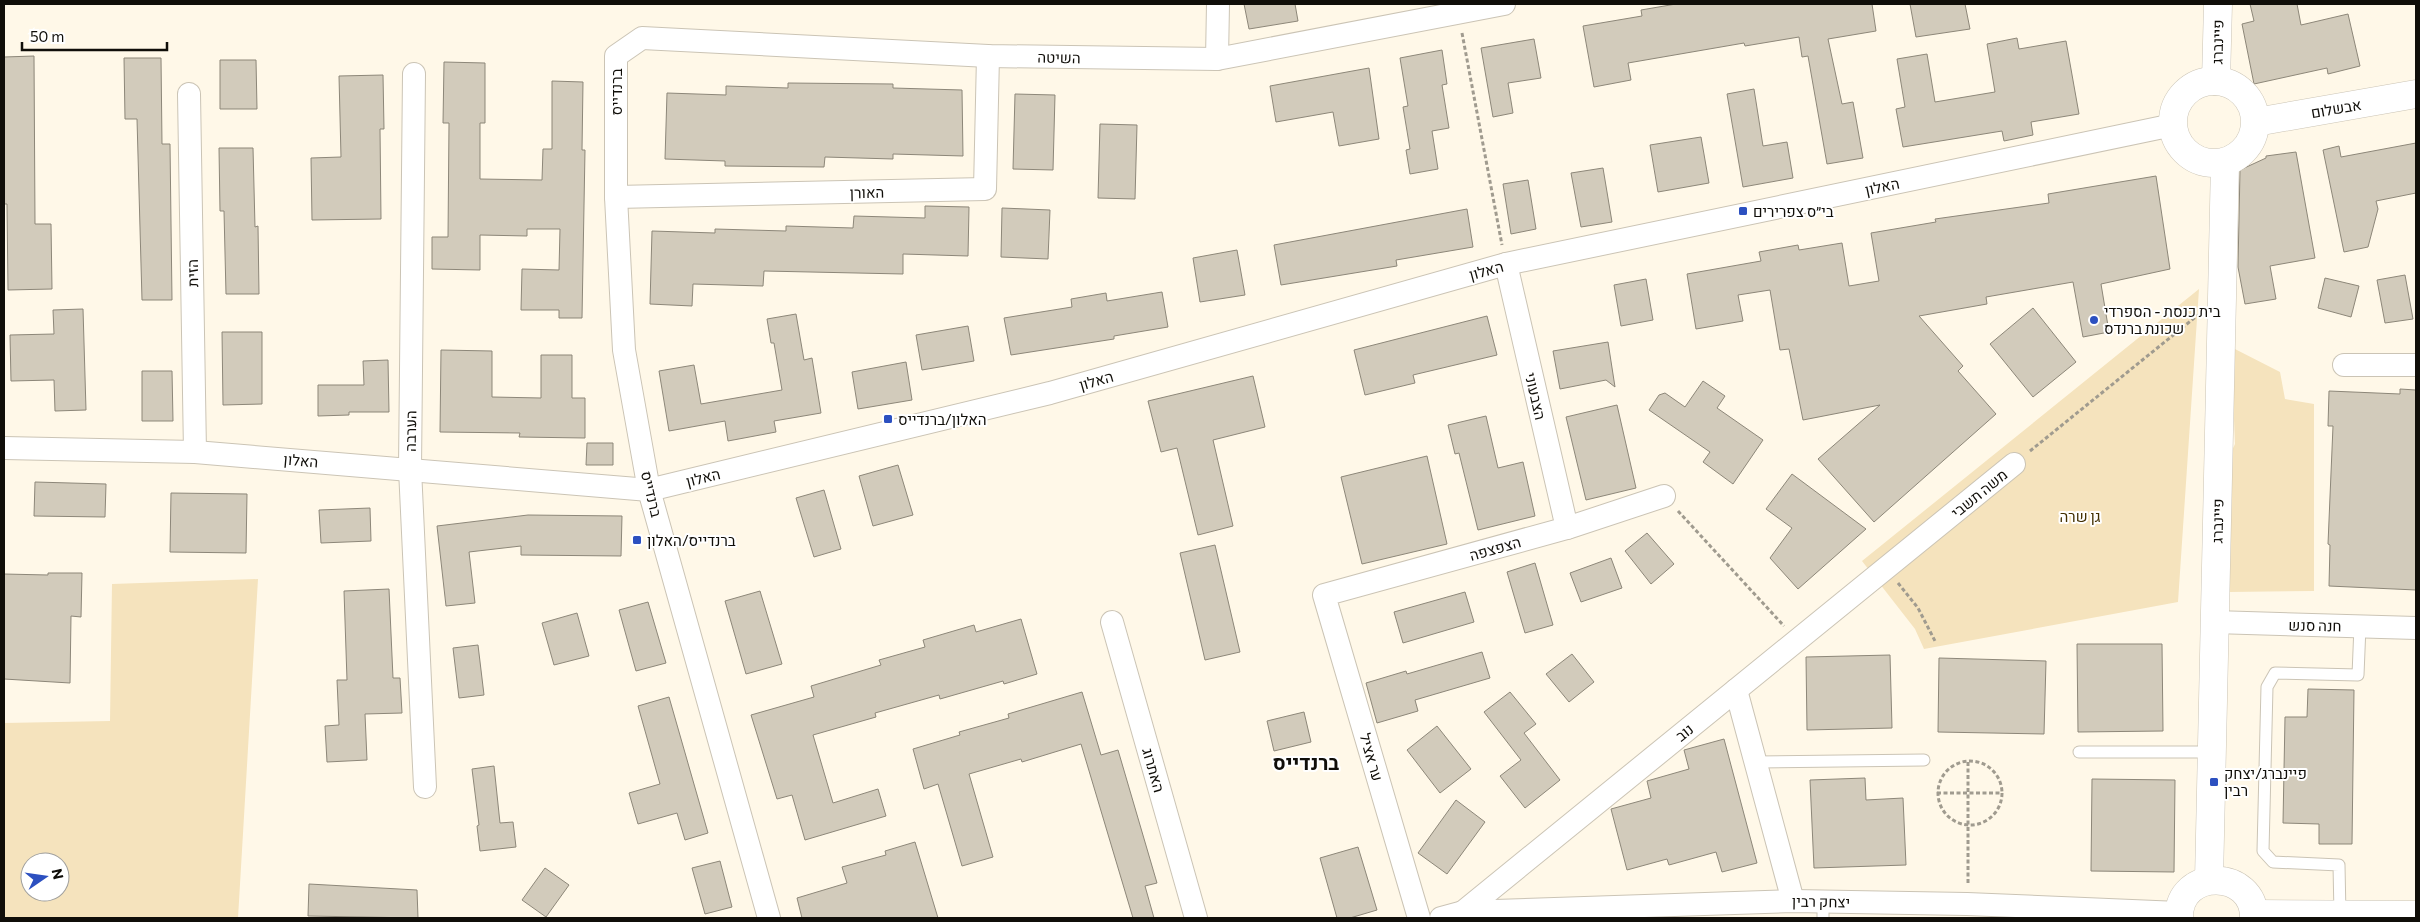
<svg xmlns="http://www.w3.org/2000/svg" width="2420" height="922" font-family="Commissioner,Heebo,sans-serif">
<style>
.green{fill:#f5e3bd;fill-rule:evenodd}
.building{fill:#d2cbbb;stroke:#8d8779}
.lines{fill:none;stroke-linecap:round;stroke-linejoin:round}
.lane-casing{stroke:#cbc4b5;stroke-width:13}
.street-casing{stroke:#cbc4b5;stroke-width:24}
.secondary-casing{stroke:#cbc4b5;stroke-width:29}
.path{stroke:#a09b8f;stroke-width:3;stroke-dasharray:4 2.5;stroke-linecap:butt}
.lane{stroke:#fff;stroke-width:11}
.street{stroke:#fff;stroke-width:22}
.secondary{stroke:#fff;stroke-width:28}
.poi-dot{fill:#2c50c0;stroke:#fff;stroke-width:2}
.labels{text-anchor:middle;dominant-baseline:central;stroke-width:4;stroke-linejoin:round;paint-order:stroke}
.street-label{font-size:15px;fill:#100e09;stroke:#fff}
.poi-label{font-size:15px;fill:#100e09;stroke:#fff;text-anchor:start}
.park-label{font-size:15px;fill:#422f00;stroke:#fff}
.district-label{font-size:20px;font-weight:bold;fill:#100e09;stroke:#fff}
</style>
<rect width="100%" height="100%" fill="#fff8e8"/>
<!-- green -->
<g class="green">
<path d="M2199,289L2178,602L1924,649L1915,629L1862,561Z"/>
<path d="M2231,347L2280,372L2285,399L2314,404V591L2229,592L2227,461L2235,444Z"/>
<path d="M258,579L238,918H4V723L110,721L112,584ZM30,862H60V892H30Z"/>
</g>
<!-- building -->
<g class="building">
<path d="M1244,4H1295L1298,21L1249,29Z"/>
<path d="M1676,4H1872L1876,31L1828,39L1842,104L1853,102L1863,158L1827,164L1808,56L1802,57L1799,37L1745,46L1744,43L1628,63L1631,80L1594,87L1583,26L1642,16L1641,10Z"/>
<path d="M1910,4H1965L1970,29L1916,37Z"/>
<path d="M2250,4H2297L2301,25L2348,14L2360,66L2328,74L2327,68L2254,84L2242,24L2254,21Z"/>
<path d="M2017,38L2019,49L2066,41L2079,114L2031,122L2033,135L2004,141L2002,131L1903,147L1896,109L1905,107L1897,59L1927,54L1935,102L1995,92L1987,44Z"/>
<path d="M1534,39L1541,78L1508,83L1513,113L1493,117L1481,48Z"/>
<path d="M1442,50L1447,84L1442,85L1449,128L1432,131L1438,169L1410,174L1406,150L1410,149L1403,107L1408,106L1400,58Z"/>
<path d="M34,56L35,224H51L52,289L8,290L7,204H4V57Z"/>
<path d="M124,58H161L162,144H170L172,300H142L137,119H125Z"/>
<path d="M220,60H256L257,109H220Z"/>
<path d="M444,62L485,63V123H480V179L542,180L543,149H552V81L583,82L582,150H585L582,318H559V310H521L522,269L559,270L560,229H527V236L480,235V270L432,269V237H448L449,123H443Z"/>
<path d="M1369,68L1379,139L1339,146L1333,112L1276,122L1270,86Z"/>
<path d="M383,75L384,129H380L381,219L312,220L311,158L341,157L339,76Z"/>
<path d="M788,83L893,84V88L962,90L963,156L893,154V159L825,157L824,167L725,166V161L665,159L667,93L726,95V86L788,88Z"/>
<path d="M1754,89L1763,146L1787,142L1793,178L1743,187L1727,94Z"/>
<path d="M1015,94L1055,95L1053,170L1013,169Z"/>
<path d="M1100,124L1137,125L1135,199L1098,198Z"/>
<path d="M1701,137L1709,183L1658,192L1650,145Z"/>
<path d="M2416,143V193L2376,201L2378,209L2368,247L2344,252L2323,150L2339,146L2341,157Z"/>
<path d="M219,148H253L255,227L258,226L259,294H226L224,211H220Z"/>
<path d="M2296,152L2315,258L2270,266L2276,299L2245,304L2238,267L2240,170L2266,158V156Z"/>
<path d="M1603,168L1612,222L1581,227L1571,173Z"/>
<path d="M2156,176L2170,269L2101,284L2109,332L2083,337L2073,282L1986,297L1987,304L1919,316L1963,366L1958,371L1996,414L1874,522L1818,459L1880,405L1803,420L1789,349L1780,350L1770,290L1738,295L1743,321L1696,329L1687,274L1761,261L1759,252L1798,245L1799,250L1842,243L1849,286L1879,281L1871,233L1936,222L1935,219L2049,203L2048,194Z"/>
<path d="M1528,180L1536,229L1511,234L1503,184Z"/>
<path d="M925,206L969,207L968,256L903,254V274L764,271L763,286L693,284L692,306L650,304L652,231L715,233V229L786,231V226L853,228L854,216L925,218Z"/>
<path d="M1002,208L1050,210L1048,259L1001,257Z"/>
<path d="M1467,209L1473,247L1396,260L1397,266L1281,285L1274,245Z"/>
<path d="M1237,250L1245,295L1200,302L1193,258Z"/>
<path d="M2405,275L2413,319L2385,323L2377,280Z"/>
<path d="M2325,278L2359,286L2351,317L2318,308Z"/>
<path d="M1646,279L1653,320L1621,326L1614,285Z"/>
<path d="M1162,292L1168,327L1114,336V339L1011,355L1004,318L1072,307L1071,299L1106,293L1107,301Z"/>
<path d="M2033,308L2076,362L2033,397L1990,344Z"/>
<path d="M83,309L86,410L55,411L54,380L11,381L10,335L54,334L53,310Z"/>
<path d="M796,314L804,360L812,358L821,413L774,421L776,432L728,441L725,421L669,431L659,371L694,365L701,404L782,390L774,343H771L767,319Z"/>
<path d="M1487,316L1497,355L1413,375L1415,383L1365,395L1354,350Z"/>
<path d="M968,326L974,361L922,370L916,335Z"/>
<path d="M222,332H262V404L223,405Z"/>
<path d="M1608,342L1615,387L1606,380L1560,389L1553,351Z"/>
<path d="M441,350L492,351V397L541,398V355H572V398H585V438L519,437L520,433L440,432Z"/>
<path d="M388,360L389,412H349V415L318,416V385H364L363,361Z"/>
<path d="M906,362L912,400L858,409L852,372Z"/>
<path d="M142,371H172L173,421H142Z"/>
<path d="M1253,376L1265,427L1213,440L1233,526L1198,535L1177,448L1161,452L1148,401Z"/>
<path d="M1703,381L1725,396L1717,408L1763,440L1733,484L1703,462L1710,452L1649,410L1659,395L1665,393L1685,407Z"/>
<path d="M2400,389L2416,390V590L2329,586L2330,545L2328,544L2333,426H2328L2329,391L2400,394Z"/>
<path d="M1617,405L1636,488L1586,500L1566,417Z"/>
<path d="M1486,416L1498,468L1523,462L1535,516L1478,530L1459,453L1455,454L1448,425Z"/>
<path d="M587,443H613V465H586Z"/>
<path d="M1427,456L1447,544L1362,564L1341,477Z"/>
<path d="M898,465L913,515L873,526L859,476Z"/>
<path d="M1792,474L1866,529L1798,589L1770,558L1792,528L1766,509Z"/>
<path d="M35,482L106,484L105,517L34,516Z"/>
<path d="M824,490L841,549L814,557L796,498Z"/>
<path d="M171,493L247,494L246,553L170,552Z"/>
<path d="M370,508L371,541L321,543L319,510Z"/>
<path d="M528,515L622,516L621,556L521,555V546L469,552L475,603L446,606L437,526Z"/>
<path d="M1647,533L1674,564L1651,584L1625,551Z"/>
<path d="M1215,545L1240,652L1205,660L1180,553Z"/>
<path d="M1611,558L1622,588L1581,602L1570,573Z"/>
<path d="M1535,563L1553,625L1525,633L1507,572Z"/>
<path d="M48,573H82L81,617L71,616L70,683L4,679V574L48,575Z"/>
<path d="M389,589L393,678H400L402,713L365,714L367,760L327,762L325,726L339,725L337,680H347L344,591Z"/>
<path d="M760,591L782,664L746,674L725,601Z"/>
<path d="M1465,592L1474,622L1403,643L1394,612Z"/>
<path d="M648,602L666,663L636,671L619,610Z"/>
<path d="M577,613L589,656L554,665L542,623Z"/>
<path d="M1021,619L1037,674L1004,684L1003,681L940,699L939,695L875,713L876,717L813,735L833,803L878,789L886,816L805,840L792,795L777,799L751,715L814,697L811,686L881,665L879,660L925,647L923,640L974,625L976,632Z"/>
<path d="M2077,644H2162L2163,731L2078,732Z"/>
<path d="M478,645L484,695L459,698L453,648Z"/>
<path d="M1482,652L1490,678L1415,700L1418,711L1377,723L1366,683L1406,671L1407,674Z"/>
<path d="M1572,654L1594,682L1569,702L1546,674Z"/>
<path d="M1890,655L1892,728L1807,730L1806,657Z"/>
<path d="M1939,658L2046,661L2044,734L1938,732Z"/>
<path d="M2308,689L2354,690L2352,844H2319V824L2283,823L2285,717H2307Z"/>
<path d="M1082,692L1101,755L1118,750L1157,883L1145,886L1154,918H1133L1081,744L1022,762L1021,759L969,774L993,857L962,866L938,784L924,789L913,749L960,735L959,732L1009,718L1008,714Z"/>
<path d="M1510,692L1536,724L1524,733L1560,780L1525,808L1500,776L1521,760L1484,712Z"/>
<path d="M669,697L708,833L685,840L677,813L638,824L629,793L660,784L638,706Z"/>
<path d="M1304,712L1311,742L1274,751L1267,721Z"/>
<path d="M1437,726L1471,769L1440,793L1407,750Z"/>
<path d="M1724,739L1757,863L1722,872L1716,852L1669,865L1667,859L1627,870L1611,809L1651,798L1647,781L1689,769L1684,750Z"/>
<path d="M494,766L500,823L513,822L516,847L480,851L477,826L479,825L472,769Z"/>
<path d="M1865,778L1866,800L1903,798L1906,865L1814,868L1810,780Z"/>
<path d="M2092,779L2175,780L2174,872L2091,871Z"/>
<path d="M1456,800L1485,822L1447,874L1418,853Z"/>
<path d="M915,842L938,918H802L797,898L847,883L842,867L886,855L885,851Z"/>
<path d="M1358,847L1377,910L1350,918H1337L1320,858Z"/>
<path d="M720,861L732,907L705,914L692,868Z"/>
<path d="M545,868L569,885L546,917L522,900Z"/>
<path d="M309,884L417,890L418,918L308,916Z"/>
</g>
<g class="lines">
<defs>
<g id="lane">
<path d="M2079,752H2211"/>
<path d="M1756,762L1924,760"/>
<path d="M2340,915L2339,865L2273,862L2263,851L2267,687L2275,673L2358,675L2360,626"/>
<path d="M1823,918V901"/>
</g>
<g id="street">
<path d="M1217,59L1218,4"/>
<path d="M414,74L410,469L425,787"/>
<path d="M189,94L195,452"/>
<path d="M616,197L985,189L988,56"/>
<path d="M1506,264L1567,528"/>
<path d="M2344,365H2416"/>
<path d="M4,448L195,452L649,490L1050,393L1506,264L2173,125"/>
<path d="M1112,622L1196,918"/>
<path d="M2214,622L2416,628"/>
<path d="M1736,690L1793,901"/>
<path d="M1463,912L2014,464"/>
<path d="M769,918L649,490L624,350L616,197V56L642,38L988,56L1217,59L1504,4"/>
<path d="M1419,918L1324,595L1567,528L1664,496"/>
<path d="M1441,918L1463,912L1793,901L1967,904L2179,913"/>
</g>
<g id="secondary">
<circle cx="2214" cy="122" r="41"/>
<path d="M2216,81L2218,4"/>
<path d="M2256,122L2416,94"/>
<path d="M2209,880L2225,163"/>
<path d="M2254,914L2416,915"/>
<path d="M2179,918C2178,867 2255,869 2254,918"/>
</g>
</defs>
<!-- lane casing -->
<use href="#lane" class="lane-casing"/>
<!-- street casing -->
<use href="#street" class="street-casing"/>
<!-- secondary casing -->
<use href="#secondary" class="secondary-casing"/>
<!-- path -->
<g class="path">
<path d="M1462,33L1502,245"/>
<path d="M2030,451L2198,315"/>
<path d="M1678,511L1784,626"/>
<path d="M1898,583L1918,608L1935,641"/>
<circle cx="1970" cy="793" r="32"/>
<path d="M1937,793H2002"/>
<path d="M1968,883V760"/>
</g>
<!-- lane -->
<use href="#lane" class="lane"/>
<!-- street -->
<use href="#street" class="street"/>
<!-- secondary -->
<use href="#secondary" class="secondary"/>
</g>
<!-- markers -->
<g class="poi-dot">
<rect x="1738" y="206" width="10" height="10" rx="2.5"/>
<circle cx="2094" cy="320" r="5"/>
<rect x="883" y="414" width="10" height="10" rx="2.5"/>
<rect x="632" y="535" width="10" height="10" rx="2.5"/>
<rect x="2209" y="777" width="10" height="10" rx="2.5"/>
</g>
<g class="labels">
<!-- street labels -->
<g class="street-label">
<text transform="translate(2217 42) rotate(-89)">פיינברג</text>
<text transform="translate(1059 57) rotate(1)">השיטה</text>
<text transform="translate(616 92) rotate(-90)">ברנדייס</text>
<text transform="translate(2336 108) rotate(-10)">אבשלום</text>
<text transform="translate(1882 186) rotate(-12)">האלון</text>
<text transform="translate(867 192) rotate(-1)">האורן</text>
<text transform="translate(1486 270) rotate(-15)">האלון</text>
<text transform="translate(192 273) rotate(-91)">הזית</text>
<text transform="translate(1096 380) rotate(-16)">האלון</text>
<text transform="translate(1536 396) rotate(77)">הצבעוני</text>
<text transform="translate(410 431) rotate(-89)">הערבה</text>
<text transform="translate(301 460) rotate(5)">האלון</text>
<text transform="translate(703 477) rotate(-14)">האלון</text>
<text transform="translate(1979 493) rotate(-39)">משה תשבי</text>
<text transform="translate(652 494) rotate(77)">ברנדייס</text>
<text transform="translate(2217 521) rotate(-89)">פיינברג</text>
<text transform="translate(1495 548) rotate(-16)">הצפצפה</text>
<text transform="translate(2315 625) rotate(1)">חנה סנש</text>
<text transform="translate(1684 732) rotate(-39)">נוב</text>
<text transform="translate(1372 757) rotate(74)">ער אציל</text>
<text transform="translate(1154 770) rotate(74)">האתרוג</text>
<text transform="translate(1821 901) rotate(1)">יצחק רבין</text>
</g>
<!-- poi labels -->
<g class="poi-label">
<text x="1753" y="211">בי״ס צפרירים</text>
<text x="2104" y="311">בית כנסת - הספרדי<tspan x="2104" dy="17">שכונת ברנדס</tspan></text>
<text x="898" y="419">האלון/ברנדייס</text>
<text x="647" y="540">ברנדייס/האלון</text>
<text x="2224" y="773">פיינברג/יצחק<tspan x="2224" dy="17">רבין</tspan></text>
</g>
<!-- park labels -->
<g class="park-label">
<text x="2080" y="516">גן שרה</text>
</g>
<!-- district labels -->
<g class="district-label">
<text x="1306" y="762">ברנדייס</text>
</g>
</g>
<!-- border -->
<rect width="2420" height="922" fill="none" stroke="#100e09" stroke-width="10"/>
<!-- north arrow -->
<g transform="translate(45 877) rotate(77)"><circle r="24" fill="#ffffff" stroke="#9f9f9d"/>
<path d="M0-4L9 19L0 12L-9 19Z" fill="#2c50c0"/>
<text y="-8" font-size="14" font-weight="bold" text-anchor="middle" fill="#100e09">N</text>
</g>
<!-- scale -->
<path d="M22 42v8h145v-8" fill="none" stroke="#100e09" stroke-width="2.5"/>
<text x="30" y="42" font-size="15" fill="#100e09" stroke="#ffffff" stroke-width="4" paint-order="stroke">50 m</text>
</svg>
